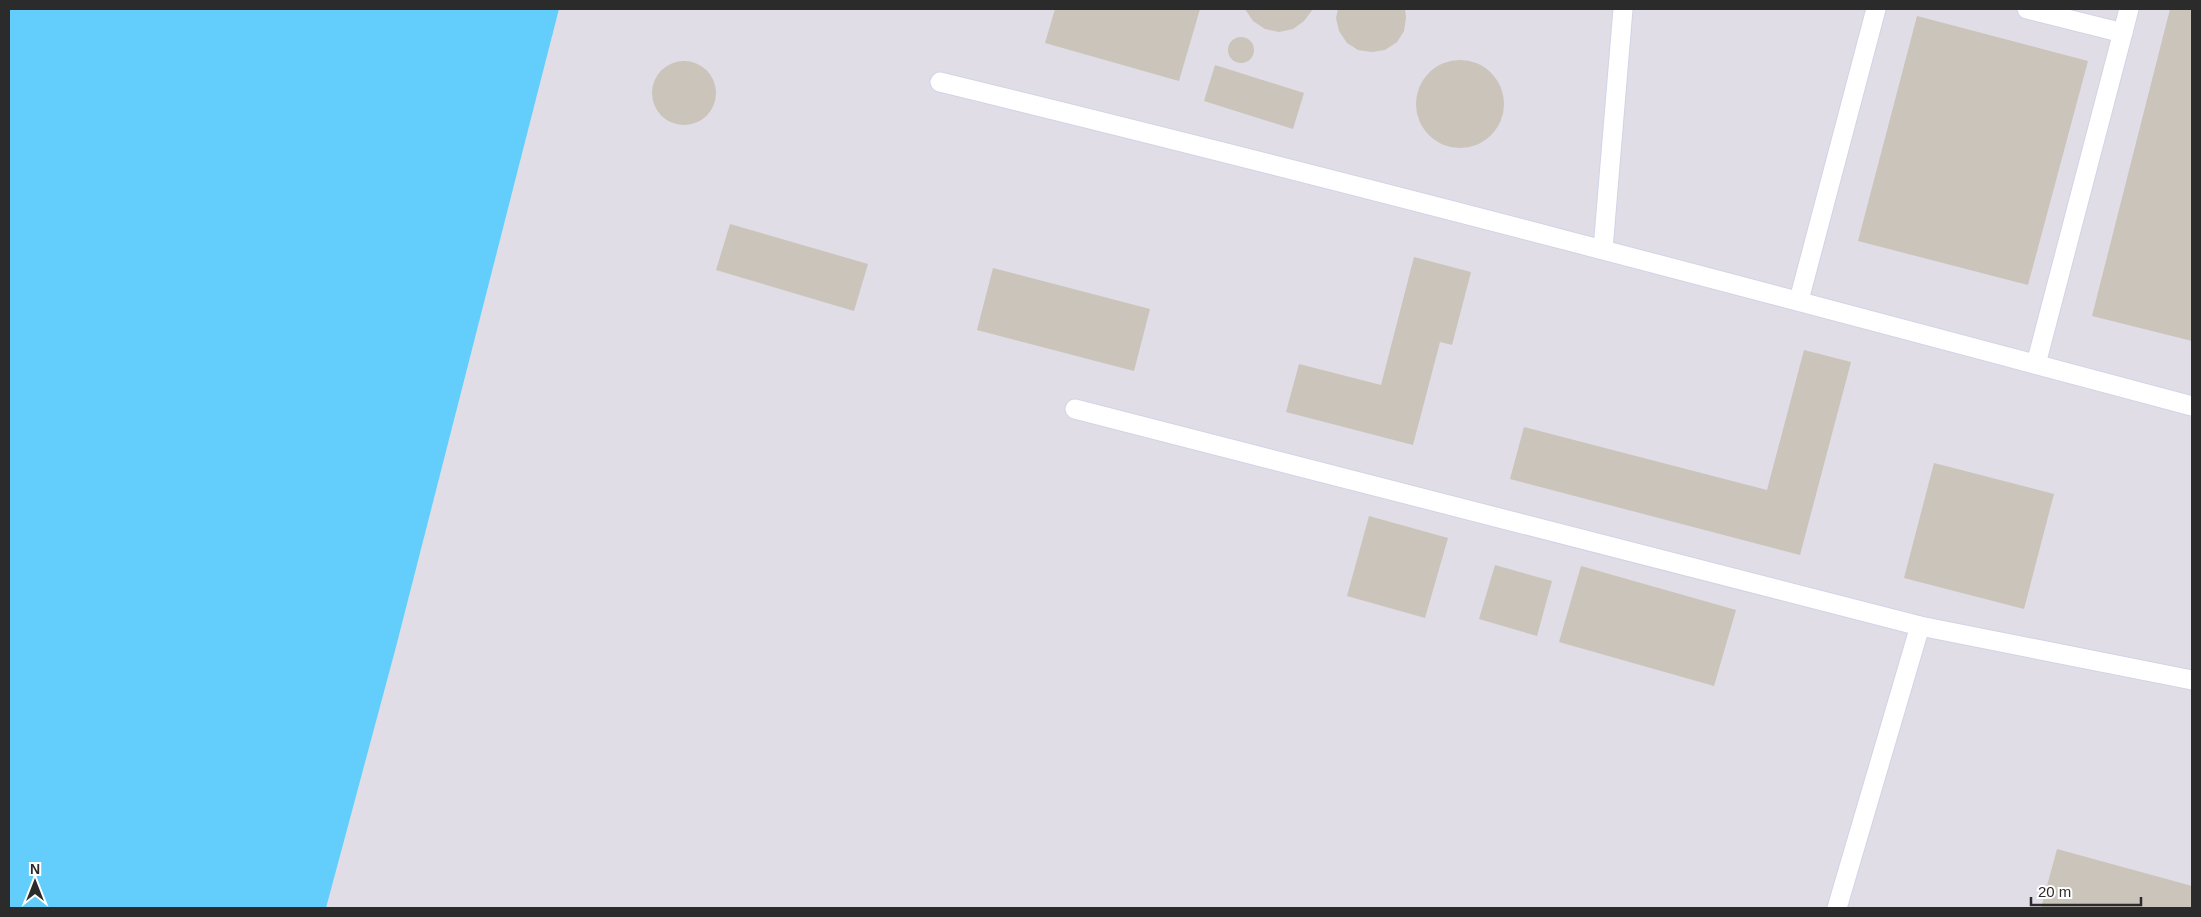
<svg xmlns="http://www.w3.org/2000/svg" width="2201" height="917" font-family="Helvetica,sans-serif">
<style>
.industrial{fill:#e0dde6}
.water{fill:#63cefc}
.building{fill:#cac4bb}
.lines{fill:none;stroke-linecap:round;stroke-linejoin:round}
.service-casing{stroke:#d1d4e6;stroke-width:21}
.service{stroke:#fff;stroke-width:19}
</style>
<rect width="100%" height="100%" fill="#efe7dc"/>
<!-- industrial -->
<path class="industrial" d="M559,9H2192V908H326L396,647Z"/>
<!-- water -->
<path class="water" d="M9,9H559L396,647L326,908H9Z"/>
<!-- building -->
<g class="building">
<path d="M1055,9H1200L1179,81L1045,43Z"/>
<path d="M1245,9H1313L1304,21L1293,29L1279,32L1265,29L1253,21Z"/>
<path d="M1338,9H1405L1406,18L1404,31L1397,42L1385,50L1372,52L1358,50L1347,43L1339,31L1336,18Z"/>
<path d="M2170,9H2192V341L2092,316Z"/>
<path d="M1917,16L2088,61L2028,285L1858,241Z"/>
<circle cx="1241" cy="50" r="13"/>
<circle cx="1460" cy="104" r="44"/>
<circle cx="684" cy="93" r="32"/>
<path d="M1215,65L1304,93L1293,129L1204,101Z"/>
<path d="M730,224L868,264L854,311L716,270Z"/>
<path d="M1414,257L1471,272L1452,345L1440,342L1413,445L1286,412L1299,364L1381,385Z"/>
<path d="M993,268L1150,309L1134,371L977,330Z"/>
<path d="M1804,350L1851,362L1800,555L1510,479L1524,427L1767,490Z"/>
<path d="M1934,463L2054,494L2024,609L1904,578Z"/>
<path d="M1369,516L1448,538L1425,618L1347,596Z"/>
<path d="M1495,565L1552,581L1537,636L1479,619Z"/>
<path d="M1581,566L1736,610L1714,686L1559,642Z"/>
<path d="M2057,849L2192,886V908H2041Z"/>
</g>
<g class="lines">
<defs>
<g id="service">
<path d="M2027,9L2123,33"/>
<path d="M940,82C1359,184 1776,295 2192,406"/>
<path d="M1603,249L1623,9"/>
<path d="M1799,300L1876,9"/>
<path d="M2036,364L2129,9"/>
<path d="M1075,409L1920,626L2192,680"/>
<path d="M1837,908L1920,626"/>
</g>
</defs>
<!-- service casing -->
<use href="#service" class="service-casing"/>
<!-- service -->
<use href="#service" class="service"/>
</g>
<!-- border -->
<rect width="2201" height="917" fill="none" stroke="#2b2b2b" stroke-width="20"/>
<!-- north arrow -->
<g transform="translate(35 882)" stroke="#ffffff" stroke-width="4" paint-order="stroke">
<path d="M0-4L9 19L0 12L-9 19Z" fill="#2b2b2b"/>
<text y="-8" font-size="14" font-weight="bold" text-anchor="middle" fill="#2b2b2b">N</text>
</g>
<!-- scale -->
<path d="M2031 897v8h110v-8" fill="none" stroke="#2b2b2b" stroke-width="2.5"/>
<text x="2038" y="897" font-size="15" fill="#2b2b2b" stroke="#ffffff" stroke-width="4" paint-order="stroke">20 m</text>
</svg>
